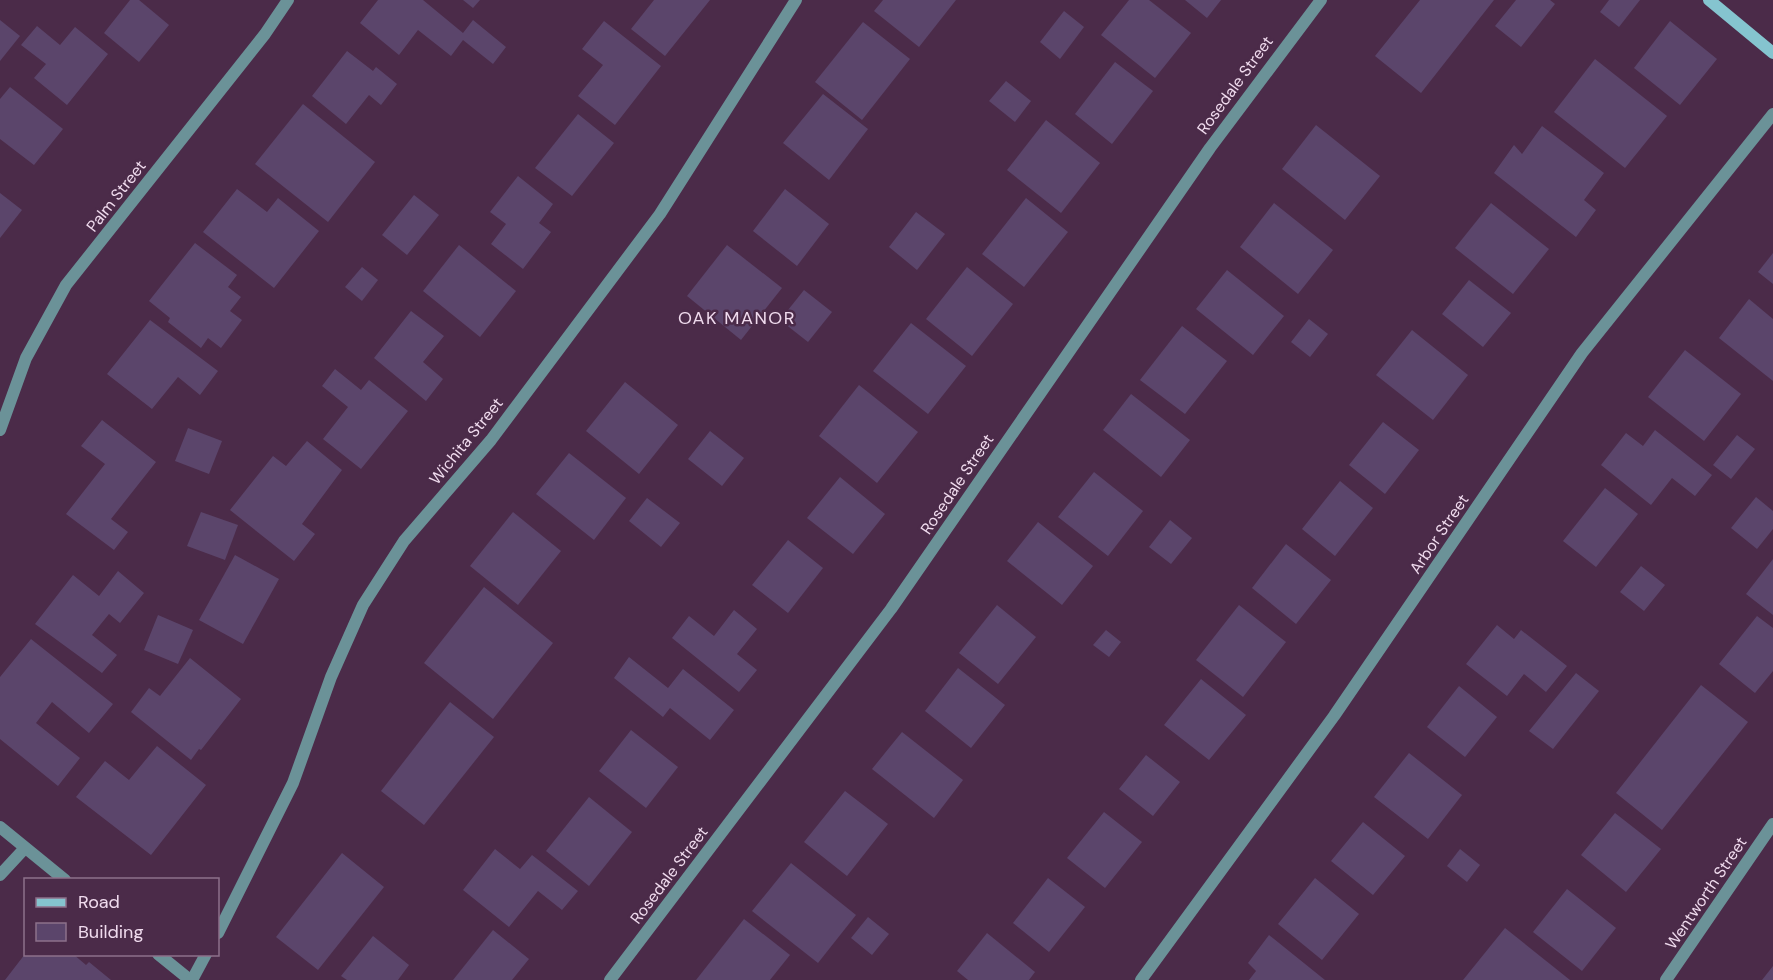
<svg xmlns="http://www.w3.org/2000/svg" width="1773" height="980" font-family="'DM Sans',sans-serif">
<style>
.building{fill:#5b456b}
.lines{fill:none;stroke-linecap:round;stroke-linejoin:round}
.street{stroke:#6b9298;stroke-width:12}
.secondary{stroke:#85c4cf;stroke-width:12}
.labels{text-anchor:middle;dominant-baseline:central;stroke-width:5;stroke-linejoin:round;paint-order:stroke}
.street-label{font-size:16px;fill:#f0dbee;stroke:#4b2b49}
.neighbourhood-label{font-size:18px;letter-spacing:1.5px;fill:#f0dbee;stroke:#4b2b49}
</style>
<rect width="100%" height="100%" fill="#4b2b49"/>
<!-- building -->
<g class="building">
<path d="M130,0H139L169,25L139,62L104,33Z"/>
<path d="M378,0H423L463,33L473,20L506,47L493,64L463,40L451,56L418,30L399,55L360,23Z"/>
<path d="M463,0H480L473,8Z"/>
<path d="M654,0H710L665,56L631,29Z"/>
<path d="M883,0H956L919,47L874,11Z"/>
<path d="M1129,0H1149L1191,33L1155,78L1101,35Z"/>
<path d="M1185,0H1221L1207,18Z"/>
<path d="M1420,0H1494L1421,93L1375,56Z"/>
<path d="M1516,0H1550L1555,4L1521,47L1495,26Z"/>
<path d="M1609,0H1640L1619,27L1600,12Z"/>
<path d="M1064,11L1084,27L1060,59L1040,42Z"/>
<path d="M0,20L20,36L0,61Z"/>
<path d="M604,21L661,66L615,125L578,96L603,65L582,49Z"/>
<path d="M1670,21L1717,59L1680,105L1634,68Z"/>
<path d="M863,22L910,59L862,120L815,82Z"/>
<path d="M37,26L60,45L75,27L108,54L67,105L34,78L46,64L21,45Z"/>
<path d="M347,51L373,71L376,67L397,84L381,105L369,95L346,124L312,96Z"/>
<path d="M1595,59L1667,116L1625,168L1554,112Z"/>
<path d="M1115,62L1153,91L1112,144L1075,114Z"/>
<path d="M1006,81L1031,101L1015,122L989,101Z"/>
<path d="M10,87L63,129L34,165L0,139V99Z"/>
<path d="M823,94L868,129L829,180L783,143Z"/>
<path d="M303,104L375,162L328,222L255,164Z"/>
<path d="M578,114L614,143L572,196L535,168Z"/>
<path d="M1046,120L1100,163L1061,213L1007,170Z"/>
<path d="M1316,125L1380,176L1345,220L1282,169Z"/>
<path d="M1542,126L1604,173L1584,200L1596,210L1576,237L1494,173L1514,145L1522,154Z"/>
<path d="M518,176L553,204L539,223L551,232L523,269L491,244L506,224L490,212Z"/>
<path d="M237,189L267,212L278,198L319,231L274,288L203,232Z"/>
<path d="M785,189L829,224L797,266L753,231Z"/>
<path d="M0,193L22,210L0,238Z"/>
<path d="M414,195L439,215L407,255L382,235Z"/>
<path d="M1026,198L1068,232L1024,287L982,254Z"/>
<path d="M1274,203L1333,250L1298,294L1240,247Z"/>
<path d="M1491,203L1549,249L1513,294L1455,248Z"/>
<path d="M916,212L945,234L917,270L889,247Z"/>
<path d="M195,243L237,275L228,287L241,297L230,311L242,320L221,348L208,338L201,348L168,322L170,318L149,301Z"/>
<path d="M459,245L516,291L480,337L423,291Z"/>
<path d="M727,245L782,288L741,340L687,296Z"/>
<path d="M1773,253V284L1758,272Z"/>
<path d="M362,267L378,280L362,301L345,287Z"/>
<path d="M967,267L1013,304L972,356L926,319Z"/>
<path d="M1227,270L1284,316L1253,355L1196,309Z"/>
<path d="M1469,280L1511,313L1483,347L1442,314Z"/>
<path d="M804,290L832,312L808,342L780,320Z"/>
<path d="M1749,299L1773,319V381L1719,338Z"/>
<path d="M411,311L444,336L423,362L443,379L426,401L374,358Z"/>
<path d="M1309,319L1328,334L1310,357L1291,342Z"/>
<path d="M150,320L218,371L200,395L178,377L152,409L107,374Z"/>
<path d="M911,323L966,366L928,414L873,371Z"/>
<path d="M1182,326L1227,361L1185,414L1140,380Z"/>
<path d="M1412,330L1468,375L1433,420L1376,375Z"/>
<path d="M1685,350L1741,394L1704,441L1648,397Z"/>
<path d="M335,369L361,390L369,380L408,411L361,469L323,439L348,407L322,386Z"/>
<path d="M625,382L678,425L639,474L586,431Z"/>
<path d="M859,385L918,432L877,483L819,436Z"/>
<path d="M1131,394L1190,440L1161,477L1103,430Z"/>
<path d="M102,420L156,462L111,519L128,532L114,550L66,514L105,464L81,446Z"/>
<path d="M1383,422L1419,450L1385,494L1349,465Z"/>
<path d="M188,428L222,441L209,474L175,461Z"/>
<path d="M1655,430L1712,475L1695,496L1672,478L1651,505L1601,465L1626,433L1643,446Z"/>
<path d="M710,431L744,458L722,486L688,459Z"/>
<path d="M1737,435L1755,449L1731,479L1713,465Z"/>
<path d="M307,441L342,470L302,524L315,534L294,561L230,510L273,456L286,466Z"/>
<path d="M569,453L626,498L594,540L536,494Z"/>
<path d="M1094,472L1143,511L1108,556L1058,517Z"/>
<path d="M840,477L885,514L853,554L807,518Z"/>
<path d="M1340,481L1373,508L1335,556L1302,529Z"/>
<path d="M1605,488L1638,514L1596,567L1563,541Z"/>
<path d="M1756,497L1773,511V529L1757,549L1731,528Z"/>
<path d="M647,498L680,523L661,547L629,521Z"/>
<path d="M201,512L238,525L225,560L187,546Z"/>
<path d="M513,512L561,551L518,605L470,566Z"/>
<path d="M1170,520L1192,538L1171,564L1149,547Z"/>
<path d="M1038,522L1093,566L1062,605L1007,561Z"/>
<path d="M788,540L823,568L788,613L752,585Z"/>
<path d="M1286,544L1331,580L1296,624L1252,588Z"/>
<path d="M235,555L279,579L243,644L199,620Z"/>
<path d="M1773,559V615L1746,594Z"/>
<path d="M1641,566L1665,585L1644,611L1620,592Z"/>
<path d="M118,571L144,593L120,623L109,614L92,635L117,655L102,673L35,624L73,575L99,596Z"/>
<path d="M484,587L553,643L493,719L424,663Z"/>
<path d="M997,605L1036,637L998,684L959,653Z"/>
<path d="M1239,605L1286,642L1243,697L1196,660Z"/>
<path d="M734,610L757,629L737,654L757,670L739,692L672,638L689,616L714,636Z"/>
<path d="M158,615L193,630L178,664L144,650Z"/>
<path d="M1757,616L1773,628V671L1755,693L1719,664Z"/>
<path d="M1497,625L1514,639L1521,630L1567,666L1546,692L1524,674L1507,696L1466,664Z"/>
<path d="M1106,630L1121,642L1109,657L1093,645Z"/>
<path d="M31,639L113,704L89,733L52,702L36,723L80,758L58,786L0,739V677Z"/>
<path d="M629,657L668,688L683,669L734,710L710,740L670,708L663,717L614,678Z"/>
<path d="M190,658L241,699L201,750L199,749L191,760L131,712L149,688L160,696Z"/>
<path d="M958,668L1005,705L971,748L925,711Z"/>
<path d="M1576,673L1599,691L1553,749L1529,731Z"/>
<path d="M1201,679L1246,715L1209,760L1164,725Z"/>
<path d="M1701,685L1748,722L1662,830L1616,793Z"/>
<path d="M1459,686L1497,717L1465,757L1427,727Z"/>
<path d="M450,702L494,737L424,825L381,791Z"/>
<path d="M631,730L678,767L646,808L599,771Z"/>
<path d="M902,732L963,780L934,818L872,769Z"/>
<path d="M157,746L206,785L151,855L76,797L105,761L129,780Z"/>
<path d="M1409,753L1462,795L1428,839L1374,797Z"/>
<path d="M1146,755L1180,782L1153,816L1119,789Z"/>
<path d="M845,791L888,824L847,876L804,842Z"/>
<path d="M589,797L632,832L589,886L546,851Z"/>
<path d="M1104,812L1142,842L1105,888L1067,858Z"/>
<path d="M1615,813L1661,849L1626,892L1581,855Z"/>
<path d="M1363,822L1405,856L1373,895L1331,861Z"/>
<path d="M495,849L520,869L532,855L578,891L562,910L538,891L509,927L463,890Z"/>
<path d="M1460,849L1480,865L1467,882L1447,866Z"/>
<path d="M342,853L384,887L318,970L276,937Z"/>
<path d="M791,863L856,915L818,963L752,911Z"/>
<path d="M1048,878L1085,907L1049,952L1013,923Z"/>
<path d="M1315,878L1359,914L1322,960L1278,924Z"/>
<path d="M1567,889L1616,928L1582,971L1533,932Z"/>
<path d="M868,917L889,934L872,955L851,938Z"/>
<path d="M744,919L790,955L770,980H696Z"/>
<path d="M1505,928L1570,980H1463Z"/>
<path d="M493,930L529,959L512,980H453Z"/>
<path d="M987,933L1035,972L1029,980H968L957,971Z"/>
<path d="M1269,935L1325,980H1249L1256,971L1248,963Z"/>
<path d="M373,936L409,965L398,980H347L341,976Z"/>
<path d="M25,954H73L86,965L89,962L111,980H5Z"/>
<path d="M1773,966V980H1762Z"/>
</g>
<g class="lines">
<!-- street -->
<g class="street">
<path d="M0,430L26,358L66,285L265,34L288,0"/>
<path d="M0,827L65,880"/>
<path d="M0,875L25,848"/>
<path d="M218,933L293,783L331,677L363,605L404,541L491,440L660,214L796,0"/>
<path d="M158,954L190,980"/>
<path d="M192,980L206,954"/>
<path d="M610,980L891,609L1210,148L1321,0"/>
<path d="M1141,980L1334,716L1582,353L1773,114"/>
<path d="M1666,980L1773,824"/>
</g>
<!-- secondary -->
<path class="secondary" d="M1709,0L1773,53"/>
</g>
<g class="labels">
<!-- street labels -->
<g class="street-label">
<text transform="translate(1235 85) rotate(-54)">Rosedale Street</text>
<text transform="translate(116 196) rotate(-52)">Palm Street</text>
<text transform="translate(466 441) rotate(-51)">Wichita Street</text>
<text transform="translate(957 484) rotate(-56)">Rosedale Street</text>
<text transform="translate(1439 534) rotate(-56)">Arbor Street</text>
<text transform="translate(669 875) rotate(-53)">Rosedale Street</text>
<text transform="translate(1706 893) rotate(-56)">Wentworth Street</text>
</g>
<!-- neighbourhood labels -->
<g class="neighbourhood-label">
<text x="737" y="318">OAK MANOR</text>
</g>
</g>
<!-- legend -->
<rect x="24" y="878" width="195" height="78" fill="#4b2b49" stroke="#8d718b" stroke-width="1.5"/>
<rect x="36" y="898" width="30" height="9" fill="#85c4cf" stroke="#8d718b" stroke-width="1.5"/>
<text x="78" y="908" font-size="18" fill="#f0dbee">Road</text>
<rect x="36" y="923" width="30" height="18" fill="#5b456b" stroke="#8d718b" stroke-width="1.5"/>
<text x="78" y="938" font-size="18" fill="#f0dbee">Building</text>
</svg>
